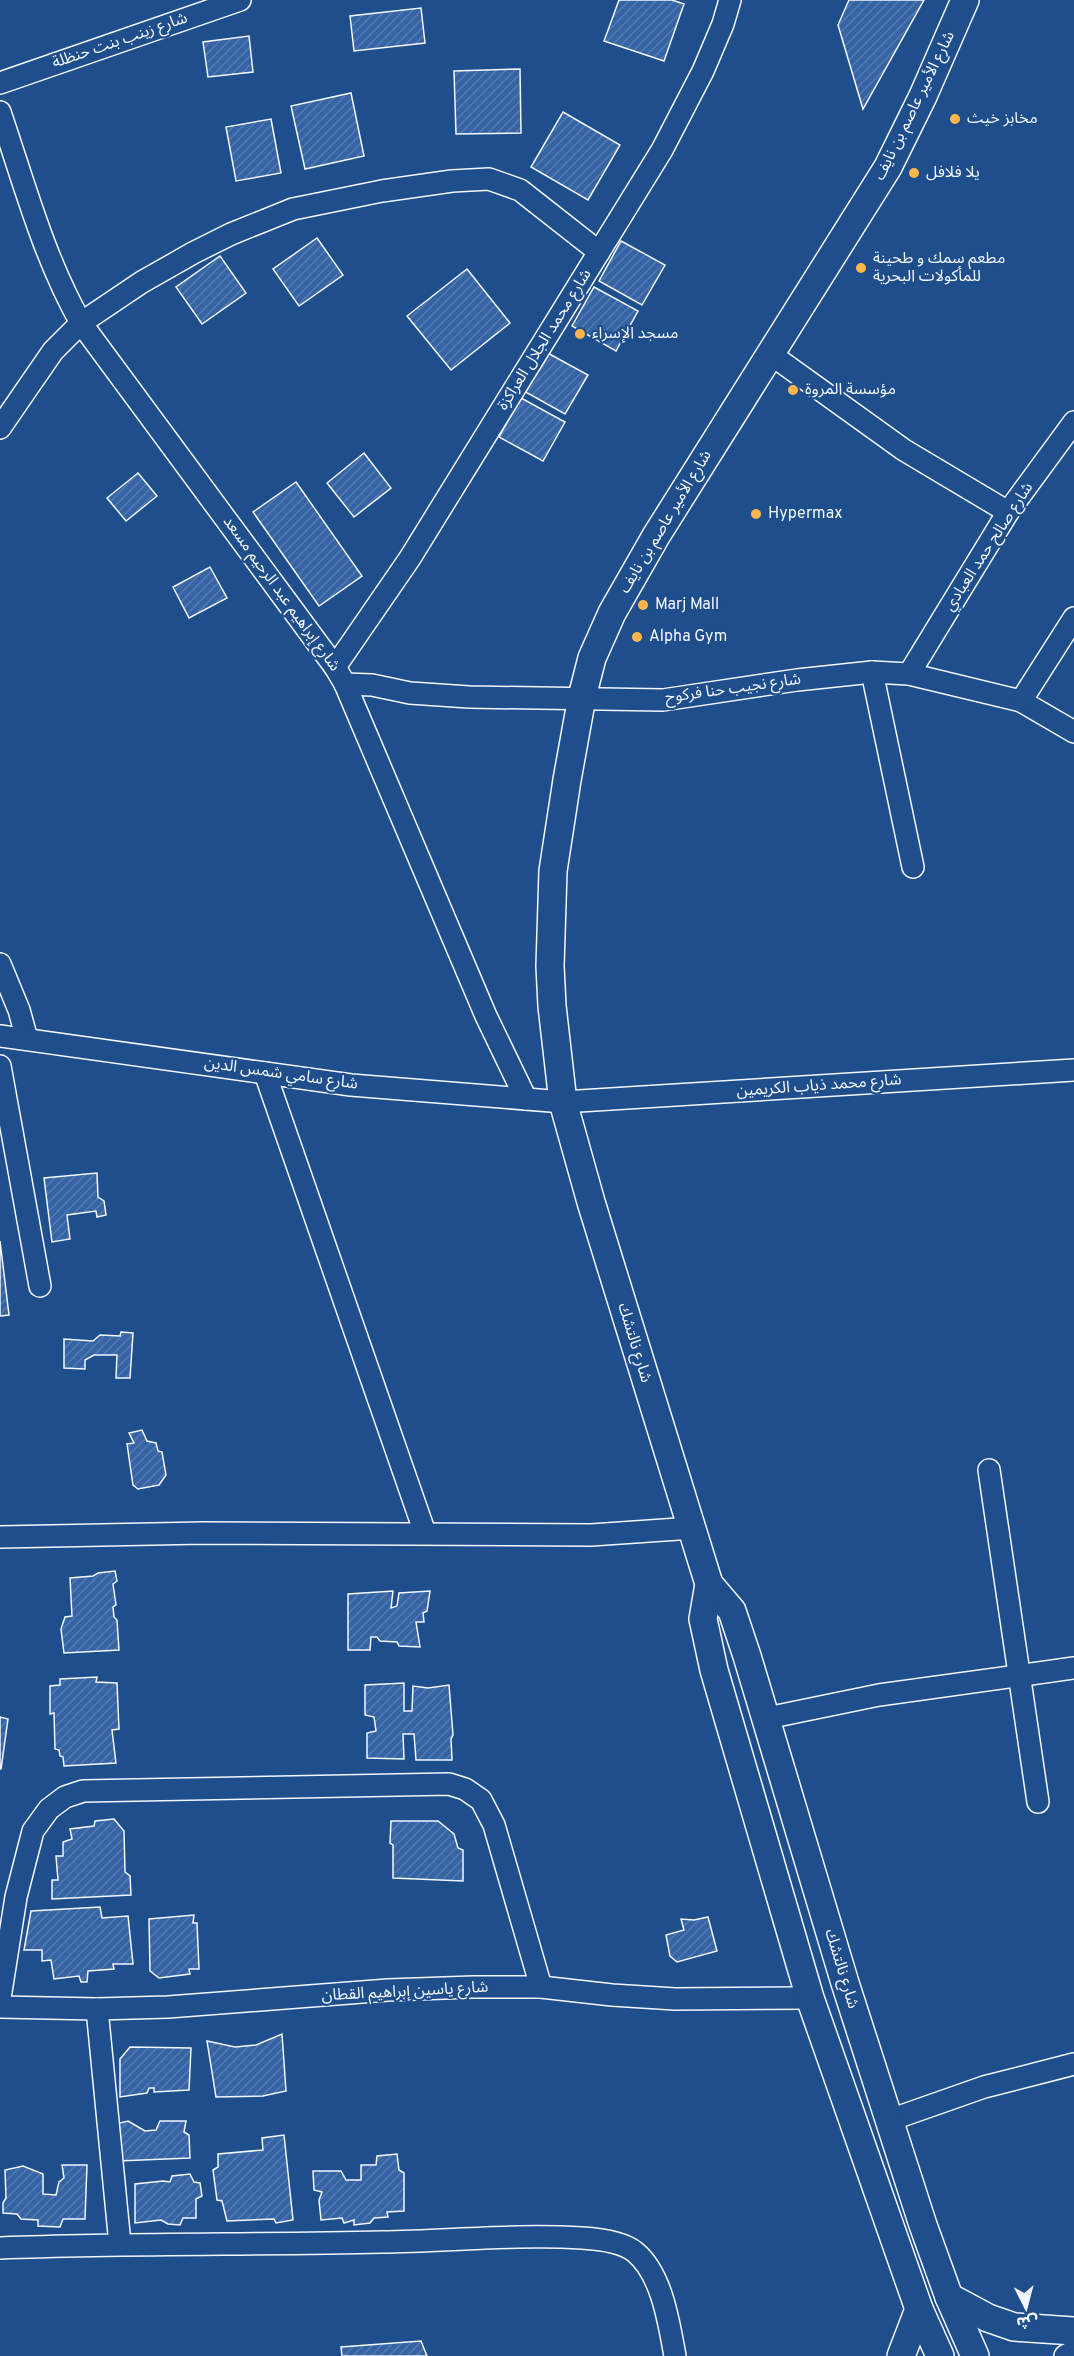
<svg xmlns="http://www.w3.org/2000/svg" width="1074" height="2356" font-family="Overpass,'Noto Sans Arabic',sans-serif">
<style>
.building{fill:url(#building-hatch);stroke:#f2f6ff;stroke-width:1.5}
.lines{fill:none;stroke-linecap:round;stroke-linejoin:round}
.minor-casing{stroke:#f2f6ff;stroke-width:24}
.major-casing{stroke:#f2f6ff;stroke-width:30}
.minor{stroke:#1f4e8c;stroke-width:21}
.major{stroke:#1f4e8c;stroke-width:27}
.poi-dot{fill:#ffb74d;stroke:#1f4e8c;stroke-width:2}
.labels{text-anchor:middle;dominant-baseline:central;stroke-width:4.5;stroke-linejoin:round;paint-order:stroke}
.street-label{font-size:16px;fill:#f2f6ff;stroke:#1f4e8c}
.poi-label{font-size:16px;fill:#f2f6ff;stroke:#1f4e8c;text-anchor:start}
</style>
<defs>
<pattern id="building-hatch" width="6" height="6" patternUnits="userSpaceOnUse" patternTransform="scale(1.5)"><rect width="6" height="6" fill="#3563a3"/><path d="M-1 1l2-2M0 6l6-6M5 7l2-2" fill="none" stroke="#537ab1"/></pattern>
</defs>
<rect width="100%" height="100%" fill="#1f4e8c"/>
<!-- building -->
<g class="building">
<path d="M619,0H672L684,4L664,61L604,41Z"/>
<path d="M849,0H924L863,109L838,25Z"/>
<path d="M421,8L425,43L354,51L350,16Z"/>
<path d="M249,36L253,72L208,77L203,42Z"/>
<path d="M520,69L521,133L456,134L454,71Z"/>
<path d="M351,93L364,156L305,169L291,106Z"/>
<path d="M563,112L620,145L588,200L531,167Z"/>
<path d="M271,119L281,173L236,181L226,127Z"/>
<path d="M317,238L343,275L299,306L273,269Z"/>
<path d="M621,241L665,265L642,305L599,281Z"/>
<path d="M220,256L246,293L202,324L176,287Z"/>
<path d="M467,269L510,323L451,370L407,316Z"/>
<path d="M594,287L638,311L616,351L572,326Z"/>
<path d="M544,351L588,375L565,414L522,390Z"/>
<path d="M521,398L565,422L543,461L499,437Z"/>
<path d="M364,453L391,488L354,517L327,483Z"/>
<path d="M138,473L157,496L126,521L107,498Z"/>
<path d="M296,482L362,576L319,606L253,512Z"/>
<path d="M210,567L227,598L189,618L173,587Z"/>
<path d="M97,1173L98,1197L104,1201L106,1215L97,1217L96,1211L67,1215L70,1239L52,1242L44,1178Z"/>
<path d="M0,1241L9,1315L0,1316Z"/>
<path d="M121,1332L133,1333L130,1378H116L117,1355H94L85,1360V1369L64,1368V1339L93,1341L100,1335L120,1336Z"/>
<path d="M142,1430L147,1441L156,1443L158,1451L162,1452L166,1475L159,1485L138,1489L133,1485L127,1444L134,1443L129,1433Z"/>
<path d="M115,1571L117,1581L113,1584L116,1605L113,1607L114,1617L117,1620L119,1650L64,1653L61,1629L65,1617L72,1616L70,1578L93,1576L98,1573Z"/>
<path d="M393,1591L391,1608L397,1606L399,1593L430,1591L427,1611L423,1613L424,1622H416L420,1647L399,1646L397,1642L380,1641L377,1637H371L370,1650H348V1594Z"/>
<path d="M97,1677L96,1682L117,1683L119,1729L112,1730L116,1763L64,1766L63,1757L60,1756L59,1750L55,1749L54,1713L50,1714V1686L60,1685V1679Z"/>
<path d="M404,1683V1711H412L413,1686L428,1688L449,1685L453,1735L451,1739L452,1760H416L414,1734H403L404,1759L367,1758V1733L376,1731L374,1717L365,1715V1685Z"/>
<path d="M0,1717L8,1719L1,1769H0Z"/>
<path d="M114,1819L124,1831L125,1872L130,1876L131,1895L52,1899V1880H58L56,1856H63V1842L72,1839L70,1829L94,1826L95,1821Z"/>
<path d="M391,1821H438L454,1834L458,1848L463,1850V1881L393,1878V1845L390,1843Z"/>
<path d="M100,1907L102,1918L128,1916L133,1964H113L114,1969L88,1971L87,1982H81L79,1976L54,1979L51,1960L42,1961V1950H24L31,1911Z"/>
<path d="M194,1915L193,1923H197L199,1969H189L190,1974L159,1978L150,1971L149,1919Z"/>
<path d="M708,1917L717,1951L677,1962L670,1956L666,1935L684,1930L681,1919L694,1920Z"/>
<path d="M282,2034L286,2091L263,2096L216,2097L207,2041L235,2047L256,2045Z"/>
<path d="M130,2047L191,2048L189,2090L154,2092V2088H149L147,2093L120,2097V2059Z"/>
<path d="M128,2121L145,2131L156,2130L160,2121H186L184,2132L189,2135L190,2158L118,2161L116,2124Z"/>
<path d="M284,2135L293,2220L276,2223L274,2219L227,2221L222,2201L217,2200L213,2170L218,2167V2154L263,2150L262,2138Z"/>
<path d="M397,2154L399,2170L404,2173V2211L387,2212L388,2217L374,2218L370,2223L354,2225V2220L344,2223L342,2218L321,2220L319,2200L322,2192L314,2190L313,2171H341L346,2180H361V2165H376L377,2156Z"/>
<path d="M62,2165H87L85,2219H63L60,2227L38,2226V2220L21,2219L17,2214L3,2213V2203L6,2198L5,2170L23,2166L43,2174V2194L56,2195L59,2182L64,2178Z"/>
<path d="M190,2174L194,2182L200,2183L202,2196L196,2199V2218H183L180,2225L168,2224L161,2220L135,2223V2184L163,2181L170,2182L172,2176Z"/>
<path d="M421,2341L427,2356H342L341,2347Z"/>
</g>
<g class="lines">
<defs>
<g id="minor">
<path d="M0,83L240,0"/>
<path d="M0,112C24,183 44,258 81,323L335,667L345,684L486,1016L526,1099"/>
<path d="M769,353L904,450L1008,512"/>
<path d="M0,428L53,351L81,323L142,282L193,253L231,234L293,209L382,191L452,181L489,179L520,190L599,252"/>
<path d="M335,667L410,558L662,150L703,71L723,24L730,0"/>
<path d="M872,672L913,867"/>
<path d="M909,674L1008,512L1074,422"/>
<path d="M345,684L372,685L410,693L469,697L663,700L797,680L872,672L909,674L1021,701L1074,732"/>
<path d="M1021,701L1074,618"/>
<path d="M0,964L19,1010L27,1039"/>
<path d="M0,1036L351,1085L563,1102L1074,1070"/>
<path d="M0,1066L40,1286"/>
<path d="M265,1073L425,1533"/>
<path d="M989,1470L1038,1802"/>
<path d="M0,1537L203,1533L591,1535L693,1528"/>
<path d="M767,1718L879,1695L1074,1668"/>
<path d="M0,1998L16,1897L33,1831L49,1809L65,1797L83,1791L449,1784L465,1789L481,1800L494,1825L541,1987"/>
<path d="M0,2007L97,2009L168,2007L388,1990L473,1987H541L612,1995L675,1999L810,1998"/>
<path d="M97,2009L120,2244"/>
<path d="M890,2120L984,2087L1074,2064"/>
<path d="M0,2248C127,2243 255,2245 382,2242C449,2241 516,2234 582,2238C598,2239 623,2242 635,2252C662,2274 669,2323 675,2356"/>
<path d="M1065,2356L1074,2351"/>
</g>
<g id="major">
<path d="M965,0L923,96L888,167L656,536L612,613L592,658L582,697L567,780L553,871L550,966L552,1006L563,1102L591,1202L709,1584L732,1611L747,1656L845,1983L923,2225L949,2297L975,2356"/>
<path d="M709,1584L703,1619L714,1670L810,1998L919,2309L940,2356"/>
<path d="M949,2297L988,2318L1014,2327L1074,2331"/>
<path d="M901,2356L919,2309"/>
</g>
</defs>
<!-- minor casing -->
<use href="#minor" class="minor-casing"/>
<!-- major casing -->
<use href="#major" class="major-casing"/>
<!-- minor -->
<use href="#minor" class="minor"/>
<!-- major -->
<use href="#major" class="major"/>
</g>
<!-- markers -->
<g class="poi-dot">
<circle cx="955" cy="119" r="6"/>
<circle cx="914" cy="173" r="6"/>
<circle cx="861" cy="268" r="6"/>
<circle cx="580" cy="334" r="6"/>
<circle cx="793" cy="390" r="6"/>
<circle cx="756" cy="514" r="6"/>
<circle cx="643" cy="605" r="6"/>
<circle cx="637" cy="637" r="6"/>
</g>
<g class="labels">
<!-- street labels -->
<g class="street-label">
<text transform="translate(120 41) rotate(-19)">شارع زينب بنت حنظلة</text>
<text transform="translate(915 106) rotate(-64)">شارع الأمير عاصم بن نايف</text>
<text transform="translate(545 340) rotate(-58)">شارع محمد الجلال العراكزة</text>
<text transform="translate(666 522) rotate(-59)">شارع الأمير عاصم بن نايف</text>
<text transform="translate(989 547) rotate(-57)">شارع صالح حمد العبادي</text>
<text transform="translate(281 594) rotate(54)">شارع إبراهيم عبد الرحيم مسعد</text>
<text transform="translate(733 689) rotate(-8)">شارع نجيب حنا فركوح</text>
<text transform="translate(281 1074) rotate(8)">شارع سامي شمس الدين</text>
<text transform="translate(819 1086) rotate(-4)">شارع محمد ذياب الكريمين</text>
<text transform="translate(634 1343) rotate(73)">شارع نالتشك</text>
<text transform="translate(841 1969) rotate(73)">شارع نالتشك</text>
<text transform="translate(405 1992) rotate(-3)">شارع ياسين إبراهيم القطان</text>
</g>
<!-- poi labels -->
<g class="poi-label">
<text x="967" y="119">مخابز خيث</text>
<text x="926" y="173">يلا فلافل</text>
<text x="873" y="259">مطعم سمك و طحينة<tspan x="873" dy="18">للمأكولات البحرية</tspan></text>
<text x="592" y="334">مسجد الإسراء</text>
<text x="805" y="390">مؤسسة المروة</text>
<text x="768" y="514">Hypermax</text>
<text x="655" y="605">Marj Mall</text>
<text x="649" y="637">Alpha Gym</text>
</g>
</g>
<!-- north arrow -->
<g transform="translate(1026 2308) rotate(174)" stroke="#1f4e8c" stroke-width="4.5" paint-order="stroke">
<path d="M0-4.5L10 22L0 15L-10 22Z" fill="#f2f6ff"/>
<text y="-9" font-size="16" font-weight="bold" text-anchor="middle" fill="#f2f6ff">ش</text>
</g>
</svg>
